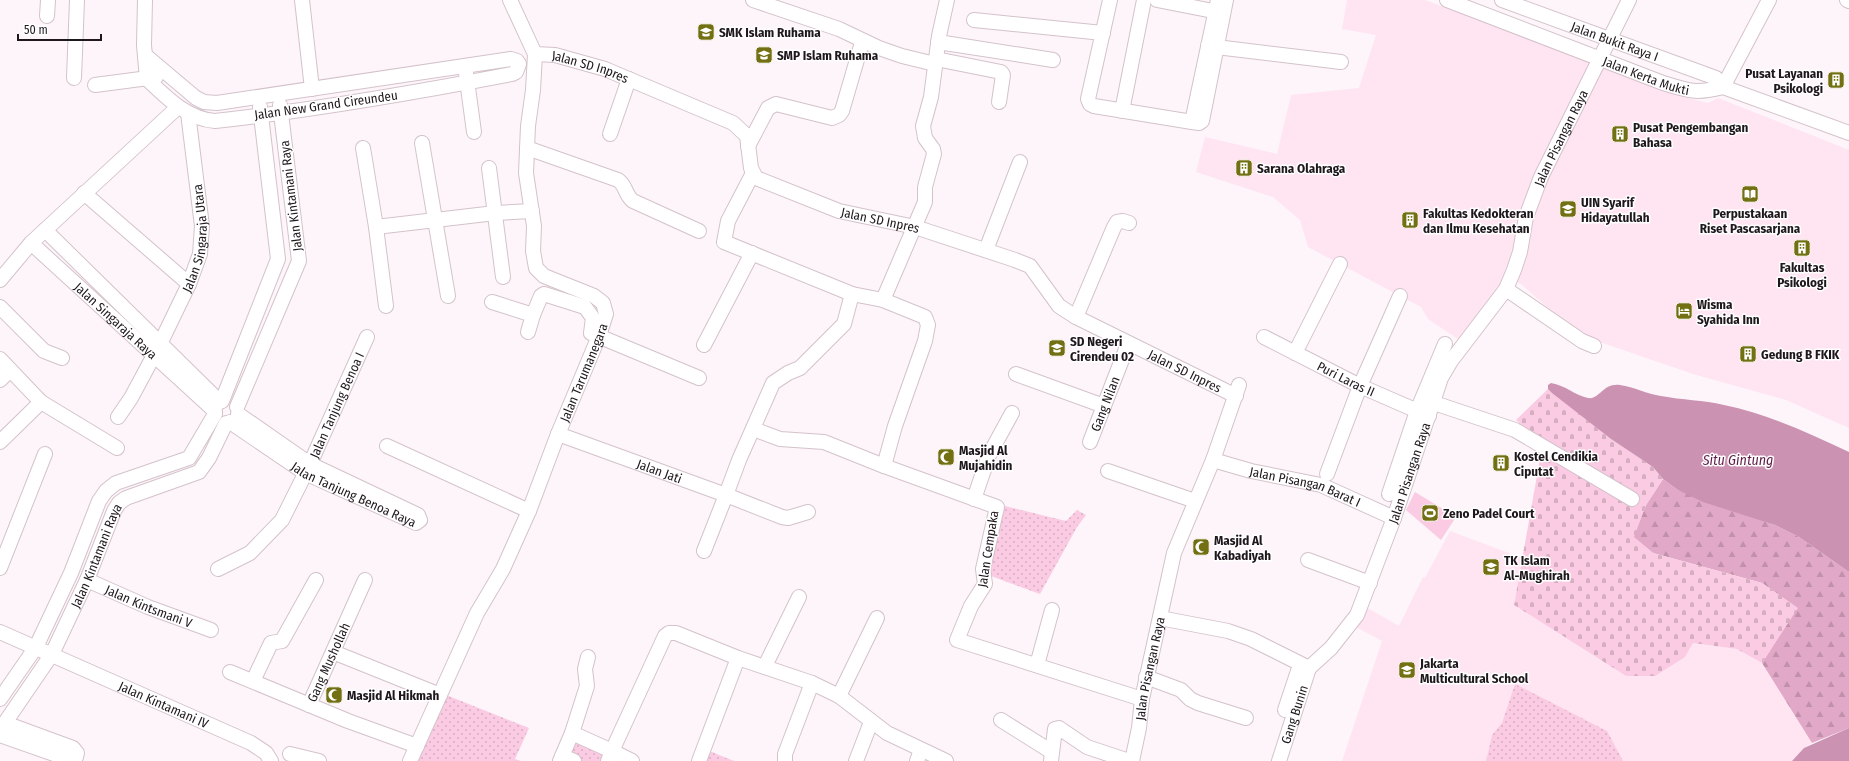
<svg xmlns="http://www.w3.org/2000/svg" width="1849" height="761" font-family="'Fira Sans Condensed',sans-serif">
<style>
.built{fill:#ffe4f2}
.grass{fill:url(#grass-dots)}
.forest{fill:url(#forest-firs)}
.cemetery{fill:url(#cemetery-stones)}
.garden{fill:#facbe3}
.water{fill:#cb92b1}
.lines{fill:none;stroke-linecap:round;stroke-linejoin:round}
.minor-casing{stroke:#d4c2cb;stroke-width:16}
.minor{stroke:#fff;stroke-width:14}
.labels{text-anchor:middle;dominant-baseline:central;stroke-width:3;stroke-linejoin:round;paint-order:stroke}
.poi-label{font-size:13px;font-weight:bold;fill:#1e171b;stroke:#fff;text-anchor:start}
.street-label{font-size:13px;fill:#1e171b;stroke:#fff}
.water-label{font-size:14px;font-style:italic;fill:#5f1b46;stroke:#fff}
</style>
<defs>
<pattern id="grass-dots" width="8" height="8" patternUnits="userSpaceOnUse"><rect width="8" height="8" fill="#facbe3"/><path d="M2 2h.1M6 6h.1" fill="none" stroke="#d6aec2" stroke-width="1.8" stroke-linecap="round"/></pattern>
<pattern id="forest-firs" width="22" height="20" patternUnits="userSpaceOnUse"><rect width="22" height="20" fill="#e2a8c7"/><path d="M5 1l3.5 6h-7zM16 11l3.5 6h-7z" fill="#c190aa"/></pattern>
<pattern id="cemetery-stones" width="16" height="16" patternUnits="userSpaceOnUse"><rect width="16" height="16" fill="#facbe3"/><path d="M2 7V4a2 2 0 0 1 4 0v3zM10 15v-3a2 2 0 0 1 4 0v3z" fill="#d6aec2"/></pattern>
</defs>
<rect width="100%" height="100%" fill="#fdf5f9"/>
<!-- built -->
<g class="built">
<path d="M1347,0H1425L1675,95L1708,103L1718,98L1849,150V428L1786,400L1693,374L1597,341L1562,320L1521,284L1506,276L1458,339L1428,319L1421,307L1308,247L1300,220L1273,197L1196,172L1205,137L1277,154L1291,95L1359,88L1376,35L1342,29Z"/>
<path d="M1450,531L1522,558L1514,605L1626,676L1685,657L1693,643L1737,649L1762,663L1812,743L1804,748L1792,761H1577L1492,735L1486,761H1342L1382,641L1352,625L1364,606L1399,626L1423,577L1425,578Z"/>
</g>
<!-- grass -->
<g class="grass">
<path d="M997,504L1066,521L1077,510L1086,515L1077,527L1040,594L975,570Z"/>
<path d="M1515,684L1607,731L1623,761H1486L1492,735L1502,723Z"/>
<path d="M446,695L529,728L515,759L521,761H417Z"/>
<path d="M564,733L617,761H552Z"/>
<path d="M702,748L734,761H697Z"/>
</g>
<!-- forest -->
<path class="forest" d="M1663,479L1678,490L1775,525L1799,537L1849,572V728L1812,743L1762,663L1797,608L1762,583L1653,553L1633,537L1646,505Z"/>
<!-- cemetery -->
<path class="cemetery" d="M1548,389L1611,439L1653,467L1663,479L1646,505L1634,537L1653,553L1762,583L1798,608L1762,663L1737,649L1693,643L1685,657L1655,676H1626L1514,605L1543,442L1516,420Z"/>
<!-- garden -->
<path class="garden" d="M1415,492L1456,517L1441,540L1406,510Z"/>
<!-- water -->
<g class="water">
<path d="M1551,383C1565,385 1576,396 1588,398C1600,400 1602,383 1620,385C1634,387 1647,394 1661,396C1682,400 1703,400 1724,405C1768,414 1808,433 1849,452V572L1799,537L1775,525L1703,502L1678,490L1663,479L1653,467L1611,439L1552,393L1548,389V385Z"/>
<path d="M1849,728V761H1792L1804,748Z"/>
</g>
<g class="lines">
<defs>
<g id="minor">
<path d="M145,0L144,45L147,79"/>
<path d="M302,0L312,89"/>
<path d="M753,0L839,29L879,48L902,56L935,64"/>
<path d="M1110,0L1088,99L1090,104L1094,106L1192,122"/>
<path d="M1157,0L1223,13"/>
<path d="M1218,0L1192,122L1199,123L1202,121L1226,0"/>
<path id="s1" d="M1447,0L1663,83C1688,91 1697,94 1723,87L1849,133"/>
<path id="s2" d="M1502,0L1716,78L1723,87L1769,0"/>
<path d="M1847,0L1849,1"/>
<path d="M47,16L48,0"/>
<path d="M974,20L1103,33"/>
<path d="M938,42L1053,60"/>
<path d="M1208,46L1341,62"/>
<path id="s3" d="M535,54L555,55L605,69L733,123L747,136L751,168L756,178L839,211L915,227L1015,260L1030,266L1059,306L1076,317L1236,396"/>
<path d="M145,55L196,98L204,102L217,103L511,59L517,61L519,64L516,72L512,74C413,93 315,110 215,121C187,119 166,97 147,79"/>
<path d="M936,59L1001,72L1003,75L999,102"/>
<path d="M466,73L474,132"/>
<path d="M74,78L77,0"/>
<path d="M95,85L156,77"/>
<path d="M1122,111L1144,0"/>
<path d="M610,134L629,79"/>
<path d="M422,143L448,296"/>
<path d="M748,146L768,108L776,104L832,118L839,115L842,111L861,46"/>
<path d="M363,148L376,227L386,306"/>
<path d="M527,148L618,180C626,185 625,195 633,201L699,231"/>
<path d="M489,168L503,277"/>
<path d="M753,173L728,221L724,242L852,294"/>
<path d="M84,193L189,284"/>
<path d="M376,227L495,213L532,211"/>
<path d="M45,230L220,402"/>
<path id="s4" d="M31,243L215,411"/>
<path d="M986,250L1020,162"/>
<path d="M0,280L31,243L178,107"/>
<path d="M1506,289L1582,341L1594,346"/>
<path d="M883,300L925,202V187L934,154L933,149L925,138L923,126L931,97L939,36L947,0"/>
<path d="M492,302L533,315L541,296L544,294L585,307L593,318L591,333L699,378"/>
<path d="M0,307L44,351L62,358"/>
<path d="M1076,317L1114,227L1117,222L1123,221L1129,223"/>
<path d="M528,332L533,315"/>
<path id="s5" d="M1264,337L1360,386L1429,416"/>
<path d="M704,345L752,253"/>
<path d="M1295,353L1340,264"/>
<path d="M0,359L41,402L117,448"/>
<path d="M1016,374L1104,406"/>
<path d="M0,380L10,370"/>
<path d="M222,401L278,259L260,107"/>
<path d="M1434,403L1515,430L1632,499"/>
<path d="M237,407L299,261L280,105"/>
<path id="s6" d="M118,417L131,398L160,344L189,284L200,254L202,226L188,113"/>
<path id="s7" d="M230,422L305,473L416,523L420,520L418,515L310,464L238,414"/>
<path d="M753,429L780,439L824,442L884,466"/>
<path id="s8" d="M558,434L726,495L739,460L773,383L788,373L800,368L844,324L852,294L883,300L925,317L928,325L925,341L895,426L884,466L997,507L983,569L985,584L971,606L957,640L1142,699"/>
<path d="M0,442L41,402"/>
<path id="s9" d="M1090,442L1128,344"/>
<path d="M387,446L529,511"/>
<path id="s10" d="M1213,460L1251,471L1321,485L1394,518"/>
<path d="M1108,471L1195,501"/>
<path d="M1327,474L1360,386L1400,296"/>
<path d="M1389,494L1417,411L1445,344"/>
<path d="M974,499L989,455L1012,413"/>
<path d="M704,551L726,495L782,517L788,518L808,512"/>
<path d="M1308,560L1370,583"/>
<path d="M0,568L45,454"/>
<path id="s11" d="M218,569L250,553L282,520L310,464L367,337"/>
<path id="s12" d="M87,580L148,607L211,630"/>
<path d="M1160,618L1228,631L1251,639L1309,668"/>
<path id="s13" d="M0,632L251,743L266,753L271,761"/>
<path d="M333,652L440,695"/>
<path d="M1037,665L1052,610"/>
<path d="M765,666L799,597"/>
<path id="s14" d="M1309,668L1331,648L1357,615L1394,518L1441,378L1451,361L1506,289L1514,270L1520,252L1526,217L1541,177L1629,0"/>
<path d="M230,672L348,721L417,746"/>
<path d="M1146,677L1181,690L1190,699L1198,703L1246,718"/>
<path d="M253,681L271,643L282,641L316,580"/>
<path d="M839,696L877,618"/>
<path d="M0,699L36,647L71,573L99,501L106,491L116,483L189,458L215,414"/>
<path id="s15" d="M309,705L365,580"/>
<path d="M1285,710L1298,671"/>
<path d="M1001,720L1052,752"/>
<path id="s16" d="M0,730L52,654L87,580L114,511L119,503L126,498L199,472L209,458L226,423"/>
<path d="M572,733L587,686L585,669L588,657"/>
<path d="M0,735L71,760L76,757L77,753L73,748L5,723"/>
<path d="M290,754L319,761"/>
<path d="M562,756L574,761"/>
<path id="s17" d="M410,761L477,613L503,569L529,511L558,434L599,336L606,314L603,303L594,296L544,276L536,268L533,251L534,226L526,173L528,126L533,90L535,54L510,0"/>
<path d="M560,761L572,733L612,751L665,636L669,633H676L738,658L812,683L839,696L887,733L946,761"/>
<path d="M608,761L612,751L632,761"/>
<path d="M699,761L738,658"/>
<path d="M785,761V754L812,683"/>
<path d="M856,761L871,722"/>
<path d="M917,761L921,750"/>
<path d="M1051,761L1055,729L1059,728L1087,747L1129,761"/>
<path id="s18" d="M1132,761L1139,728L1142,699L1174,553L1213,460L1239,385"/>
<path id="s19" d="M1279,761L1309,668"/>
</g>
</defs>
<!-- minor casing -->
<use href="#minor" class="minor-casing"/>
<!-- minor -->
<use href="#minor" class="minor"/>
</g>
<!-- icons -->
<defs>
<symbol id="school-square" viewBox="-11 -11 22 22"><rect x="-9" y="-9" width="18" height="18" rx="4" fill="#727013" stroke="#fff"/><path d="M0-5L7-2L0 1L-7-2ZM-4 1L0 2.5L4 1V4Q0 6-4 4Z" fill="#fff"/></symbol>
<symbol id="building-square" viewBox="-11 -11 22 22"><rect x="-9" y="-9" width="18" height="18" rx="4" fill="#727013" stroke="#fff"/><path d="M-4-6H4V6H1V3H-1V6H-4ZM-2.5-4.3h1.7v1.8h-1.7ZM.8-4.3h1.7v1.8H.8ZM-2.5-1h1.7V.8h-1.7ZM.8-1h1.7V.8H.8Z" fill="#fff"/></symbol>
<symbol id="library-square" viewBox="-11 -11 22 22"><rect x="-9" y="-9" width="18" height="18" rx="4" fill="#727013" stroke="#fff"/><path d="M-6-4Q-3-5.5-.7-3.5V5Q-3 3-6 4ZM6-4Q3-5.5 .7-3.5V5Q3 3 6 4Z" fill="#fff"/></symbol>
<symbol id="university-square" viewBox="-11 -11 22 22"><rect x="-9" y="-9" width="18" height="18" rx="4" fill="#727013" stroke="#fff"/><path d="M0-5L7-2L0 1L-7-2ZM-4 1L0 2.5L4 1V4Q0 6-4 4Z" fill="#fff"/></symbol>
<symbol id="hotel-square" viewBox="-11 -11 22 22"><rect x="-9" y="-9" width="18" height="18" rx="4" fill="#727013" stroke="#fff"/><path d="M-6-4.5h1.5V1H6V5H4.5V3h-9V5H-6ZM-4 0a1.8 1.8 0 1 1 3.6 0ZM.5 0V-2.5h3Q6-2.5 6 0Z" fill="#fff"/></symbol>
<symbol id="mosque-square" viewBox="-11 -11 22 22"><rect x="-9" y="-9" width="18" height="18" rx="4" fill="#727013" stroke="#fff"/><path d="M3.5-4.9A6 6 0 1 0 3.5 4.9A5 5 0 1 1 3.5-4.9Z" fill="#fff"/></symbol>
<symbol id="stadium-square" viewBox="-11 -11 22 22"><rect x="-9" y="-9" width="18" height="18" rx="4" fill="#727013" stroke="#fff"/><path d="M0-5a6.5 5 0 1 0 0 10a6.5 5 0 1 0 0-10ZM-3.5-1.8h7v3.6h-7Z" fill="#fff"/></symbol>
</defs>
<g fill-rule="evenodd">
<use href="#school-square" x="696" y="22" width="20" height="20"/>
<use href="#school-square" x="754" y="45" width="20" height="20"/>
<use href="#building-square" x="1826" y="70" width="20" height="20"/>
<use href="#building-square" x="1610" y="124" width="20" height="20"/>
<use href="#building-square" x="1234" y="158" width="20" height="20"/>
<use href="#library-square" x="1740" y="184" width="20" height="20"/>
<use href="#university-square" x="1558" y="199" width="20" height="20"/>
<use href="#building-square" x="1400" y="210" width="20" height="20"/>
<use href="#building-square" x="1792" y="238" width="20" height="20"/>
<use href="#hotel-square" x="1674" y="301" width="20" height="20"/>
<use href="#school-square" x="1047" y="338" width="20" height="20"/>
<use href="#building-square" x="1738" y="344" width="20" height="20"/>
<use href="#mosque-square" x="936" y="447" width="20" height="20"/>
<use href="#building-square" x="1491" y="453" width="20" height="20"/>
<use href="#stadium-square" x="1420" y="503" width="20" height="20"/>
<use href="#mosque-square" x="1191" y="537" width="20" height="20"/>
<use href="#school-square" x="1481" y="557" width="20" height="20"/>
<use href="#school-square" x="1397" y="660" width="20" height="20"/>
<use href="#mosque-square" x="324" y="685" width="20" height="20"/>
</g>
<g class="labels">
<!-- poi labels -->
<g class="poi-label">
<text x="719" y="32">SMK Islam Ruhama</text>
<text x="777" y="55">SMP Islam Ruhama</text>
<text x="1823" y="73" text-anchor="end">Pusat Layanan<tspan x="1823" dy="15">Psikologi</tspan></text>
<text x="1633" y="127">Pusat Pengembangan<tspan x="1633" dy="15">Bahasa</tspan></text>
<text x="1257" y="168">Sarana Olahraga</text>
<text x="1581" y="202">UIN Syarif<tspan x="1581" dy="15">Hidayatullah</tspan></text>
<text x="1423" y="213">Fakultas Kedokteran<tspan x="1423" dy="15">dan Ilmu Kesehatan</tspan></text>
<text x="1750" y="213" text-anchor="middle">Perpustakaan<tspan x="1750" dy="15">Riset Pascasarjana</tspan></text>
<text x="1802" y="267" text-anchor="middle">Fakultas<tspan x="1802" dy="15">Psikologi</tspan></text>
<text x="1697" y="304">Wisma<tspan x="1697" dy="15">Syahida Inn</tspan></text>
<text x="1070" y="341">SD Negeri<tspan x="1070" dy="15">Cirendeu 02</tspan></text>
<text x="1761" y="354">Gedung B FKIK</text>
<text x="959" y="450">Masjid Al<tspan x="959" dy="15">Mujahidin</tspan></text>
<text x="1514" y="456">Kostel Cendikia<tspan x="1514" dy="15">Ciputat</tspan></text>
<text x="1443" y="513">Zeno Padel Court</text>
<text x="1214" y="540">Masjid Al<tspan x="1214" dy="15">Kabadiyah</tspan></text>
<text x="1504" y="560">TK Islam<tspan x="1504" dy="15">Al-Mughirah</tspan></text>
<text x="1420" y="663">Jakarta<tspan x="1420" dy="15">Multicultural School</tspan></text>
<text x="347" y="695">Masjid Al Hikmah</text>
</g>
<!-- street labels -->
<g class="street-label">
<text stroke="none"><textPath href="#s2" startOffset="120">Jalan Bukit Raya I</textPath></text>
<text stroke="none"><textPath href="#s3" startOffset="57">Jalan SD Inpres</textPath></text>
<text stroke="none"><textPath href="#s1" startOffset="213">Jalan Kerta Mukti</textPath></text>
<text transform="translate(326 105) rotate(-8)">Jalan New Grand Cireundeu</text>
<text stroke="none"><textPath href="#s14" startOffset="595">Jalan Pisangan Raya</textPath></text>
<text transform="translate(291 196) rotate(-97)">Jalan Kintamani Raya</text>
<text stroke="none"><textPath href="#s3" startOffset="405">Jalan SD Inpres</textPath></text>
<text stroke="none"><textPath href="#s6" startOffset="198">Jalan Singaraja Utara</textPath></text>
<text stroke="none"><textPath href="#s4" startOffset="115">Jalan Singaraja Raya</textPath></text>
<text stroke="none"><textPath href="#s3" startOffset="753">Jalan SD Inpres</textPath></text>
<text stroke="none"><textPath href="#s17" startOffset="426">Jalan Tarumanegara</textPath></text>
<text stroke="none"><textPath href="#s5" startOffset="92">Puri Laras II</textPath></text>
<text stroke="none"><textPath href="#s9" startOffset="41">Gang Nilan</textPath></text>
<text stroke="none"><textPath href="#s11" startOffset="209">Jalan Tanjung Benoa I</textPath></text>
<text stroke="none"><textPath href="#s8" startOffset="108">Jalan Jati</textPath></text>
<text stroke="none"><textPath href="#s14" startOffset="223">Jalan Pisangan Raya</textPath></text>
<text stroke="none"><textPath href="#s10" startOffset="96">Jalan Pisangan Barat I</textPath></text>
<text stroke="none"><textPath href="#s7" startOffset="144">Jalan Tanjung Benoa Raya</textPath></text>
<text transform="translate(988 549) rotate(-81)">Jalan Cempaka</text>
<text stroke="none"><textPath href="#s16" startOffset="200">Jalan Kintamani Raya</textPath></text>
<text stroke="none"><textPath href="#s12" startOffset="67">Jalan Kintsmani V</textPath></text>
<text stroke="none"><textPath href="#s15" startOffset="47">Gang Mushollah</textPath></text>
<text stroke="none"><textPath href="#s18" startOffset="94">Jalan Pisangan Raya</textPath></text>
<text stroke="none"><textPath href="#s13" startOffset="179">Jalan Kintamani IV</textPath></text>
<text stroke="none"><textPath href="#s19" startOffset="49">Gang Bunin</textPath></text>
</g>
<!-- water labels -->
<g class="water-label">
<text x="1738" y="460">Situ Gintung</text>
</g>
</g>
<!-- scale -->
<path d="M18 34v6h83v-6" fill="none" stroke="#1e171b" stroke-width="2"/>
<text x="24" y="34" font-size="12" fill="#1e171b" stroke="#ffffff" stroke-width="3" paint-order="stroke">50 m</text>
</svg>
